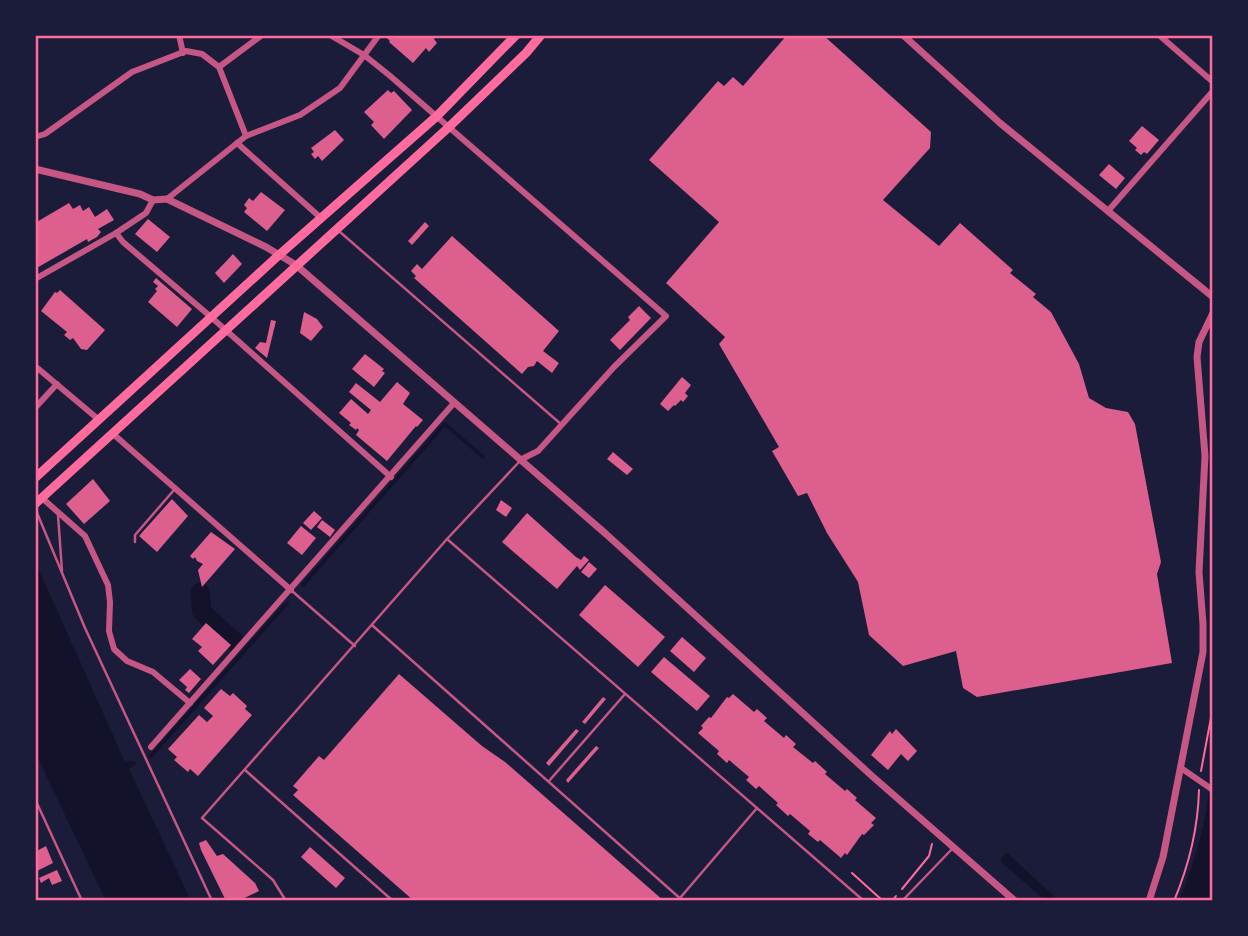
<svg xmlns="http://www.w3.org/2000/svg" width="1248" height="936" font-family="'Work Sans',sans-serif">
<style>
.water{fill:#12122b}
.lines{fill:none;stroke-linecap:round;stroke-linejoin:round}
.stream{stroke:#12122b;stroke-width:3.5}
.river{stroke:#12122b;stroke-width:19}
.building{fill:#dd5f8e}
.path{stroke:#ff6b9d;stroke-width:2}
.service{stroke:#c65784;stroke-width:2.5}
.minor{stroke:#c65784;stroke-width:6}
.tertiary{stroke:#c65784;stroke-width:7}
.primary{stroke:#ff6b9d;stroke-width:9}
.neatline{fill:none;stroke:#ff6b9d;stroke-width:2.5}
</style>
<rect width="100%" height="100%" fill="#1b1b3a"/>
<!-- water -->
<g class="water">
<path d="M35,561L125,762L135,761L136,764L129,769L191,901H106L35,752Z"/>
<path d="M1213,757V901H1179C1196,860 1209,814 1211,769L1209,768V766H1212Z"/>
<path d="M1006,852L1059,901H1046L1000,861Z"/>
</g>
<g class="lines">
<!-- stream -->
<g class="stream">
<path d="M303,585L445,424L483,457"/>
<path d="M151,756L287,603"/>
</g>
<!-- river -->
<path class="river" d="M200,592L202,612L235,642"/>
</g>
<!-- building -->
<g class="building">
<path d="M389,35H437L434,39L437,43L429,52L426,48L413,63L389,42L390,41L387,38Z"/>
<path d="M787,35H823L931,132L930,148L883,200L939,246L960,223L1013,270L1010,273L1036,294L1033,297L1051,312L1079,364L1089,398L1106,408L1128,412L1135,424L1161,562L1157,574L1172,663L977,697L963,688L956,651L903,666L869,635L858,582L827,533L807,493L798,496L772,451L779,447L719,344L725,337L666,283L719,222L649,160L718,81L724,86L733,77L743,86Z"/>
<path d="M388,90L391,93L394,91L412,110L384,139L371,125L374,122L364,112Z"/>
<path d="M1142,126L1159,140L1147,154L1144,152L1141,155L1135,150L1137,148L1129,141Z"/>
<path d="M335,130L344,140L322,161L318,156L315,159L311,154L314,152L311,148Z"/>
<path d="M1109,164L1125,178L1116,189L1099,175Z"/>
<path d="M261,192L285,210L267,231L244,212L247,208L244,205L249,198L253,201Z"/>
<path d="M69,203L73,209L80,205L83,211L89,207L95,217L107,209L114,220L98,229L101,232L97,237L88,242L87,239L35,269V223Z"/>
<path d="M148,219L170,237L157,252L135,234Z"/>
<path d="M425,222L429,226L412,245L408,241Z"/>
<path d="M452,236L559,331L543,351L559,363L552,373L537,361L534,366L528,367L522,374L414,278L416,276L411,271L417,264L422,269Z"/>
<path d="M233,254L242,264L224,283L215,273Z"/>
<path d="M156,278L192,309L177,327L148,302L157,291L155,289L158,286L153,282Z"/>
<path d="M60,290L105,330L87,350L81,349L73,338L70,340L64,335L67,332L41,311L55,292L57,293Z"/>
<path d="M639,306L651,318L620,350L610,340L630,320L628,317Z"/>
<path d="M304,312L317,319L323,327L311,341L300,333Z"/>
<path d="M271,320L276,321L267,358L255,348L260,342L266,343Z"/>
<path d="M365,354L384,369L382,371L385,373L374,387L352,369Z"/>
<path d="M682,377L691,385L685,393L688,396L683,402L681,400L675,406L674,405L668,411L660,404Z"/>
<path d="M397,382L410,393L403,404L423,420L417,427L416,426L387,461L356,435L359,430L357,428L356,430L349,425L351,423L339,413L351,399L368,414L371,410L349,392L356,383L380,402Z"/>
<path d="M613,452L633,469L627,475L607,459Z"/>
<path d="M93,479L110,501L84,524L66,504Z"/>
<path d="M172,499L188,516L157,552L139,536Z"/>
<path d="M501,500L512,508L506,517L496,510Z"/>
<path d="M314,511L322,518L311,530L303,523Z"/>
<path d="M527,513L576,557L581,560L584,556L589,560L580,570L577,566L557,589L502,542Z"/>
<path d="M322,520L335,530L330,537L317,527Z"/>
<path d="M301,526L316,538L302,555L287,543Z"/>
<path d="M211,532L235,549L202,587L198,570L203,564L197,561L195,557L193,559L190,556Z"/>
<path d="M589,562L597,569L589,578L581,572Z"/>
<path d="M605,585L665,637L638,667L579,615Z"/>
<path d="M206,623L231,645L213,665L198,651L202,647L192,639Z"/>
<path d="M682,637L706,658L694,672L670,651Z"/>
<path d="M664,657L710,696L697,711L651,672Z"/>
<path d="M190,669L201,679L189,693L185,690L187,687L179,680Z"/>
<path d="M399,674L482,746L505,762L664,901H414L293,795L298,790L293,786L319,756L324,760Z"/>
<path d="M221,689L230,696L233,693L247,706L245,709L252,715L198,776L190,769L188,772L174,760L177,757L168,749L199,715L207,722L213,716L204,708Z"/>
<path d="M733,694L754,712L757,709L767,718L764,721L784,738L786,735L796,744L793,747L813,763L815,761L827,772L825,774L845,791L847,789L857,798L855,800L876,818L871,823L874,825L864,835L862,834L847,855L845,853L841,858L820,840L818,842L808,834L810,831L790,814L788,816L776,805L778,803L759,786L756,789L746,780L749,777L729,760L727,763L717,754L719,751L698,733L703,728L701,726L709,717L711,718L727,697L729,698Z"/>
<path d="M603,697L606,699L585,724L582,722Z"/>
<path d="M576,729L579,731L549,766L546,763Z"/>
<path d="M896,729L917,751L908,761L901,754L888,770L871,755L890,731L892,734Z"/>
<path d="M596,746L599,748L568,783L566,780Z"/>
<path d="M206,840L217,856L223,854L255,883L259,891L238,901H226L201,850L199,843Z"/>
<path d="M46,846L53,863L35,872V852Z"/>
<path d="M310,847L345,878L336,888L301,857Z"/>
<path d="M57,870L62,881L52,885L49,878L41,883L39,878Z"/>
</g>
<g class="lines">
<!-- path -->
<g class="path">
<path d="M1201,771L1213,707"/>
<path d="M852,873L883,901"/>
<path d="M902,889L929,856L932,844"/>
<path d="M892,901L896,896"/>
<path d="M1174,901C1189,865 1198,830 1199,790"/>
</g>
<!-- service -->
<g class="service">
<path d="M340,232L562,425"/>
<path d="M35,508L85,628L212,901"/>
<path d="M58,515L62,571"/>
<path d="M447,539L864,901"/>
<path d="M135,542V535L174,490"/>
<path d="M292,591L355,646"/>
<path d="M373,626L683,901"/>
<path d="M245,770L393,901"/>
<path d="M549,781L625,694"/>
<path d="M35,799L82,901"/>
<path d="M680,898L757,808"/>
<path d="M286,901L273,880L202,818L447,539L519,462"/>
<path d="M902,901L953,848"/>
</g>
<!-- minor -->
<g class="minor">
<path d="M179,35L183,53"/>
<path d="M330,35L364,55L389,75L666,316L614,367L538,451L520,460"/>
<path d="M1159,35L1213,82"/>
<path d="M219,67L262,35"/>
<path d="M35,137L45,134L132,72L186,51L202,54L219,67L246,136"/>
<path d="M237,143L321,218"/>
<path d="M167,199L246,136L300,115L340,88L379,35"/>
<path d="M1108,211L1213,91"/>
<path d="M116,233L123,242L211,317L391,477"/>
<path d="M35,279L116,233L146,213L153,200"/>
<path d="M35,366L98,419"/>
<path d="M35,408L57,384"/>
<path d="M112,433L291,590"/>
<path d="M42,498L85,536L108,585L110,602L109,631L114,649L127,661L153,672L190,703"/>
<path d="M151,747L454,403"/>
<path d="M1181,768L1213,790"/>
</g>
<!-- tertiary -->
<g class="tertiary">
<path d="M903,35L1000,123L1213,297"/>
<path d="M35,169L140,194L153,200L167,199L266,247L296,265L606,534L872,776L1015,901"/>
<path d="M1149,901L1163,857L1203,652V624L1199,572L1205,456L1197,357L1199,342L1213,313"/>
</g>
<!-- primary -->
<g class="primary">
<path d="M35,478L279,255L437,116L516,35"/>
<path d="M35,504L449,127L526,53L541,35"/>
</g>
</g>
<!-- border -->
<rect width="1248" height="936" fill="none" stroke="#1b1b3a" stroke-width="74"/>
<rect x="37" y="37" width="1174" height="862" class="neatline"/>
</svg>
